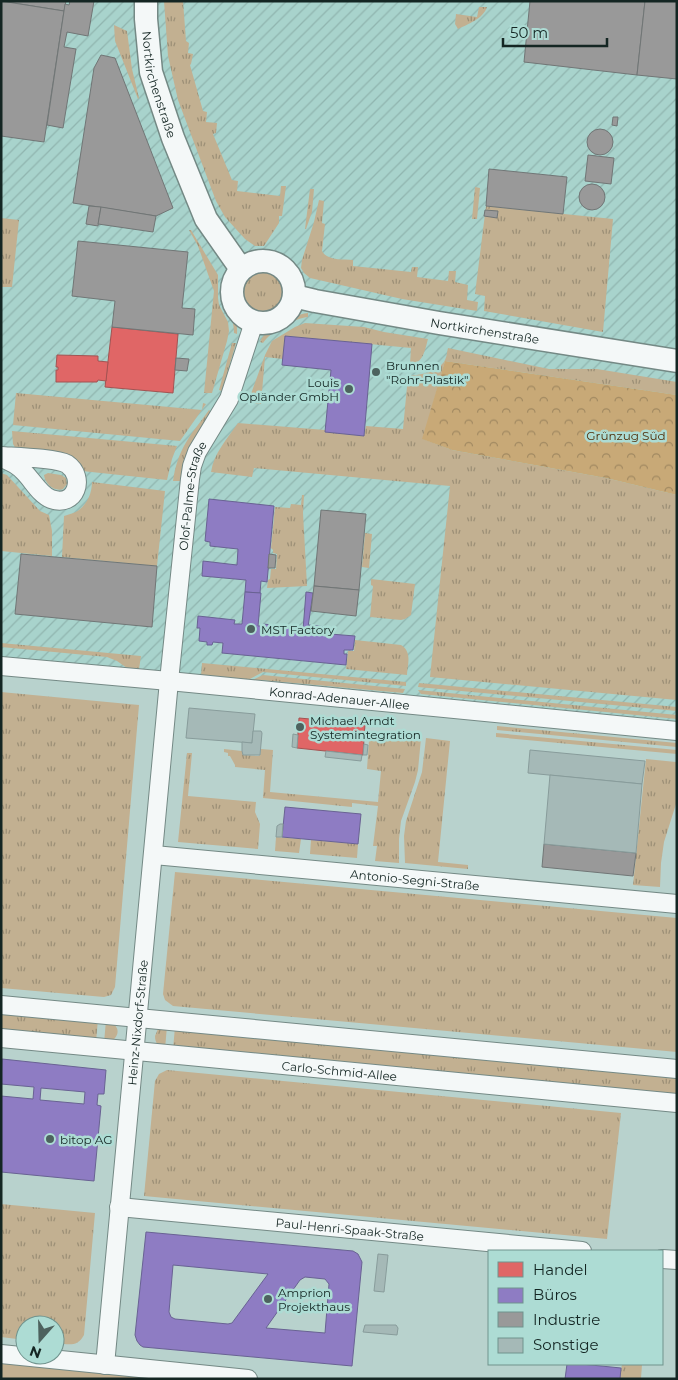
<svg xmlns="http://www.w3.org/2000/svg" width="678" height="1380" font-family="Montserrat,sans-serif">
<style>
.industrial{fill:url(#industrial-furrows)}
.grass{fill:url(#grass-tufts)}
.forest{fill:url(#forest-crowns)}
.park{fill:#c2b091}
.shops{fill:#e06666;stroke:#a35352}
.offices{fill:#8e7cc3;stroke:#696293;fill-rule:evenodd}
.industry{fill:#999;stroke:#717676}
.building{fill:#a5b9b7;stroke:#889c9b}
.lines{fill:none;stroke-linecap:round;stroke-linejoin:round}
.minor-casing{stroke:#748985;stroke-width:20}
.major-casing{stroke:#748985;stroke-width:25}
.minor{stroke:#f4f8f8;stroke-width:18}
.major{stroke:#f4f8f8;stroke-width:22}
.poi-dot{fill:#4d625e;stroke:#addcd4;stroke-width:2}
.labels{text-anchor:middle;dominant-baseline:central;stroke-width:5;stroke-linejoin:round;paint-order:stroke}
.street-label{font-size:12px;fill:#142623;stroke:#addcd4}
.poi-label{font-size:12px;fill:#142623;stroke:#addcd4;text-anchor:start}
.park-label{font-size:12px;fill:#4e2e0a;stroke:#addcd4}
</style>
<defs>
<pattern id="industrial-furrows" width="10" height="10" patternUnits="userSpaceOnUse" patternTransform="scale(1.25)"><rect width="10" height="10" fill="#a8d3cc"/><path d="M-1 1l2-2M0 10L10 0M9 11l2-2" fill="none" stroke="#90b5af"/></pattern>
<pattern id="grass-tufts" width="24" height="20" patternUnits="userSpaceOnUse" patternTransform="scale(1.25)"><rect width="24" height="20" fill="#c2b091"/><path d="M3 7l-1-3M5 7V3M7 7l1-3M15 17l-1-3M17 17v-4M19 17l1-3" fill="none" stroke="#9c8f76"/></pattern>
<pattern id="forest-crowns" width="20" height="18" patternUnits="userSpaceOnUse" patternTransform="scale(1.25)"><rect width="20" height="18" fill="#c8a977"/><path d="M2 6a3 3 0 1 1 6 0M12 15a3 3 0 1 1 6 0" fill="none" stroke="#a18961"/></pattern>
</defs>
<rect width="100%" height="100%" fill="#b8d2cd"/>
<!-- industrial -->
<path class="industrial" d="M1,1H677V724L1,660Z"/>
<!-- grass -->
<g class="grass">
<path d="M164,1H183L186,41L189,43L188,53L193,54L191,64L190,65L203,111L207,112L206,122L217,123L216,133L213,134L232,180L238,181L237,191L280,196L281,186H286L282,216H279V223L264,246H255L245,239L225,217L216,201L178,100L168,56Z"/>
<path d="M479,7H487C483,19 468,24 458,29L455,24L456,14L477,17Z"/>
<path d="M114,25L127,31L132,69L139,98L138,99L115,41Z"/>
<path d="M475,187L480,188L477,219H472Z"/>
<path d="M310,189H314L312,212L306,229H305Z"/>
<path d="M319,200L324,201L322,223L325,224L322,251C327,261 343,259 353,260V266L411,272L412,267H418L417,277L448,281L449,271H456L455,282L468,285L467,300L478,302L477,311L402,299L310,278L304,273L301,268L302,260L314,222Z"/>
<path d="M486,206L613,219L603,332L484,311L485,296L475,294Z"/>
<path d="M1,218L19,220L12,287H1Z"/>
<path d="M189,230H191L218,275V298L219,305L228,322L229,331L227,341L212,393H204L214,291L198,246Z"/>
<circle cx="263" cy="293" r="21"/>
<path d="M224,285L227,286C224,305 239,316 237,334L234,333C235,315 220,305 224,285Z"/>
<path d="M308,313V317C295,318 270,332 263,343L260,342C264,332 273,330 282,324C291,319 297,314 308,313Z"/>
<path d="M305,323L364,327L384,332L428,339C425,350 423,364 410,364L411,348L286,336L283,359L265,357L261,404L248,402L265,355L272,341L295,327Z"/>
<path d="M232,343H236L222,391L219,390Z"/>
<path d="M448,348L549,369H597L677,382V395L445,361L423,439L452,450L606,478L677,495V700L430,677L450,486L254,468L252,477L211,472C214,453 227,439 238,423L325,430L326,432L364,436L366,426L403,429L408,376C420,375 439,372 445,360C447,356 447,351 448,348Z"/>
<path d="M16,393L202,410L203,403L206,404L180,441L13,425Z"/>
<path d="M209,410L212,412C194,437 187,450 182,481H173C178,448 190,436 209,410Z"/>
<path d="M12,431L177,446L172,459L167,480L82,471L16,449L13,444Z"/>
<path d="M1,473L7,475L40,511L49,515L52,531V556L1,551Z"/>
<path d="M48,473L61,475L66,478L67,484L63,489C54,492 45,484 44,475Z"/>
<path d="M92,482L165,491L157,566L62,557L64,516C69,514 75,513 79,510C88,503 92,492 92,482Z"/>
<path d="M302,495H304L303,513L307,586L267,588L268,580L270,579L271,569H276L277,554L273,553V550L271,548L275,507L290,508L291,504L301,505Z"/>
<path d="M365,533L372,534L369,568L362,567Z"/>
<path d="M371,579L415,584L411,615L405,619L401,620L370,617L373,586L371,585Z"/>
<path d="M355,640L401,645C412,652 408,663 407,675L346,669L348,651H354Z"/>
<path d="M1,643L141,656L139,669L127,668L117,661L107,657L1,647Z"/>
<path d="M202,663L406,682V686L263,672L248,680L201,676Z"/>
<path d="M263,675L405,689L403,693L261,680L255,684L246,683Z"/>
<path d="M419,683L677,707V711L418,687Z"/>
<path d="M418,690L677,715V719L421,694Z"/>
<path d="M1,692L139,705L115,987L111,995L104,997L1,988Z"/>
<path d="M497,726L677,743V747L497,730Z"/>
<path d="M378,733L421,738L418,770L415,782L401,821L399,839V863L375,861L377,846H373L378,806L352,803V807L263,798L265,770L235,767V765L230,756H228V753L224,752V749L242,751L243,755L258,756L260,755L261,749L273,750L270,792L378,802L381,771L367,769L369,740L377,741Z"/>
<path d="M496,733L677,750V754L496,737Z"/>
<path d="M426,738L450,741L438,862L468,865V869L405,863L404,836L406,821L422,772Z"/>
<path d="M187,753H192L188,796L256,802L255,812L260,824L258,849L178,842Z"/>
<path d="M646,759L676,762V804L664,842L661,863L660,887L633,885Z"/>
<path d="M276,837L301,839L299,853L275,851Z"/>
<path d="M311,840L358,844L357,858L310,854Z"/>
<path d="M175,872L677,918V1052L173,1006L165,1000L163,994Z"/>
<path d="M1,1010L98,1019L96,1042L1,1034Z"/>
<path d="M106,1020C114,1022 122,1030 115,1038C113,1041 107,1042 104,1043Z"/>
<path d="M167,1026L165,1049C158,1046 155,1043 155,1036L158,1029Z"/>
<path d="M175,1027L677,1075V1097L173,1049Z"/>
<path d="M167,1070L621,1113L607,1239L144,1196L155,1081L159,1074Z"/>
<path d="M1,1204L95,1213L84,1335C77,1348 68,1344 55,1343V1325H25V1340L1,1337Z"/>
<path d="M622,1364H642L641,1379H620Z"/>
</g>
<!-- forest -->
<path class="forest" d="M445,361L677,395V495L606,478L452,450L422,439Z"/>
<!-- park -->
<path class="park" d="M1,1360L190,1379H1Z"/>
<!-- shops -->
<g class="shops">
<path d="M112,327L178,334L173,393L105,387Z"/>
<path d="M57,355L98,356V361L108,362L106,381L98,380L97,382H56V370H58V367H56Z"/>
<path d="M299,718L365,724L363,755L297,748Z"/>
</g>
<!-- offices -->
<g class="offices">
<path d="M285,336L372,344L364,436L325,432L331,370L282,365Z"/>
<path d="M209,499L274,506L267,582L261,581L260,593L245,592L246,580L202,576L203,561L237,565L238,549L210,546V542L205,541Z"/>
<path d="M245,592L261,593L258,626H263V624L302,628L303,630L306,592L313,593L308,627L309,625L326,627L325,634L330,635V634L355,636L353,650H344V654H347L346,665L222,653L223,643L213,642L212,645H207V642L199,641L200,628H197L198,616L235,620L234,624H242Z"/>
<path d="M285,807L361,814L358,844L282,837Z"/>
<path d="M2,1059L106,1070L104,1094H98L97,1105L101,1106L94,1181L1,1172V1096L33,1099L34,1087L1,1084ZM41,1088L85,1092L84,1104L40,1100Z"/>
<path d="M146,1232L353,1251L358,1254L362,1262L352,1366L143,1347L140,1345L137,1341L135,1335ZM173,1265L268,1274L232,1323L228,1324L175,1319L171,1317L169,1312ZM305,1277L325,1279L329,1284L325,1333L266,1328L300,1280Z"/>
<path d="M567,1364H581L621,1368L620,1379H565Z"/>
</g>
<!-- industry -->
<g class="industry">
<path d="M1,1H66L64,11Z"/>
<path d="M1,1L64,11L44,142L1,136Z"/>
<path d="M70,1H94L88,36L67,32L64,47L76,49L63,128L47,125L64,11L65,4L69,5Z"/>
<path d="M530,1H645L637,75L524,62Z"/>
<path d="M645,1H677V79L637,75Z"/>
<path d="M101,55L115,58L173,208L156,216L73,203L94,68Z"/>
<path d="M613,117H618L617,126L612,125Z"/>
<circle cx="600" cy="142" r="13"/>
<path d="M588,155L614,158L611,184L585,181Z"/>
<path d="M489,169L567,177L563,214L486,206Z"/>
<circle cx="592" cy="197" r="13"/>
<path d="M89,206L101,207L98,226L86,224Z"/>
<path d="M101,207L156,216L153,232L98,224Z"/>
<path d="M485,210L498,211L497,218L484,216Z"/>
<path d="M78,241L188,252L182,308L195,309L193,335L112,327L115,301L72,296Z"/>
<path d="M176,358L189,359L187,371L175,370Z"/>
<path d="M321,510L366,514L359,590L314,586Z"/>
<path d="M21,554L157,566L152,627L15,614Z"/>
<path d="M269,554L276,555L275,568H268Z"/>
<path d="M314,586L359,590L356,616L311,611Z"/>
<path d="M544,844L636,853L633,876L542,867Z"/>
</g>
<!-- building -->
<g class="building">
<path d="M189,708L255,714L252,743L186,738Z"/>
<path d="M253,731H261L262,733L260,755H243L242,751V742L252,743Z"/>
<path d="M293,734L298,735L297,748L292,747Z"/>
<path d="M364,744L368,745L367,755H363Z"/>
<path d="M530,750L645,761L642,784L528,773Z"/>
<path d="M326,751L362,755L361,761L325,757Z"/>
<path d="M550,775L642,784L636,853L544,844Z"/>
<path d="M280,824H283L282,837H276L277,826Z"/>
<path d="M378,1254L388,1255L384,1292L374,1291Z"/>
<path d="M365,1325H396L398,1328L397,1335L363,1332Z"/>
</g>
<g class="lines">
<defs>
<g id="minor">
<path d="M1,456C15,457 56,458 67,464C86,477 76,508 51,499C40,495 33,481 24,472C18,465 10,461 1,458"/>
<path id="s1" d="M1,666L169,681L677,731"/>
<path id="s2" d="M154,855L677,904"/>
<path d="M1,1005L677,1069"/>
<path id="s3" d="M1,1038L677,1103"/>
<path id="s4" d="M119,1207L582,1251"/>
<path d="M662,1259L677,1260"/>
<path d="M1,1354L248,1379"/>
<path id="s5" d="M105,1365L169,681L190,479L192,466L197,452L229,399L254,322"/>
</g>
<g id="major">
<path id="s6" d="M146,1V19L151,72L173,138L206,219L241,269"/>
<circle cx="263" cy="292" r="31"/>
<path id="s7" d="M294,296L315,301L439,323L677,361"/>
</g>
</defs>
<!-- minor casing -->
<use href="#minor" class="minor-casing"/>
<!-- major casing -->
<use href="#major" class="major-casing"/>
<!-- minor -->
<use href="#minor" class="minor"/>
<!-- major -->
<use href="#major" class="major"/>
</g>
<!-- markers -->
<g class="poi-dot">
<circle cx="376" cy="372" r="5"/>
<circle cx="349" cy="389" r="5"/>
<circle cx="251" cy="629" r="5"/>
<circle cx="300" cy="727" r="5"/>
<circle cx="50" cy="1139" r="5"/>
<circle cx="268" cy="1299" r="5"/>
</g>
<g class="labels">
<!-- street labels -->
<g class="street-label">
<text stroke="none"><textPath href="#s6" startOffset="85">Nortkirchenstraße</textPath></text>
<text stroke="none"><textPath href="#s7" startOffset="194">Nortkirchenstraße</textPath></text>
<text stroke="none"><textPath href="#s5" startOffset="874">Olof-Palme-Straße</textPath></text>
<text stroke="none"><textPath href="#s1" startOffset="340">Konrad-Adenauer-Allee</textPath></text>
<text stroke="none"><textPath href="#s2" startOffset="262">Antonio-Segni-Straße</textPath></text>
<text stroke="none"><textPath href="#s5" startOffset="344">Heinz-Nixdorf-Straße</textPath></text>
<text stroke="none"><textPath href="#s3" startOffset="340">Carlo-Schmid-Allee</textPath></text>
<text stroke="none"><textPath href="#s4" startOffset="232">Paul-Henri-Spaak-Straße</textPath></text>
</g>
<!-- poi labels -->
<g class="poi-label">
<text x="386" y="365">Brunnen<tspan x="386" dy="14">"Rohr-Plastik"</tspan></text>
<text x="339" y="382" text-anchor="end">Louis<tspan x="339" dy="14">Opländer GmbH</tspan></text>
<text x="261" y="629">MST Factory</text>
<text x="310" y="720">Michael Arndt<tspan x="310" dy="14">Systemintegration</tspan></text>
<text x="60" y="1139">bitop AG</text>
<text x="278" y="1292">Amprion<tspan x="278" dy="14">Projekthaus</tspan></text>
</g>
<!-- park labels -->
<g class="park-label">
<text x="626" y="435">Grünzug Süd</text>
</g>
</g>
<!-- border -->
<rect width="678" height="1380" fill="none" stroke="#142623" stroke-width="5"/>
<!-- legend -->
<rect x="488" y="1250" width="175" height="115" fill="#addcd4" stroke="#70938d"/>
<rect x="498" y="1262" width="25" height="15" fill="#e06666" stroke="#70938d"/>
<text x="533" y="1275" font-size="15" fill="#142623">Handel</text>
<rect x="498" y="1288" width="25" height="15" fill="#8e7cc3" stroke="#70938d"/>
<text x="533" y="1300" font-size="15" fill="#142623">Büros</text>
<rect x="498" y="1312" width="25" height="15" fill="#999999" stroke="#70938d"/>
<text x="533" y="1325" font-size="15" fill="#142623">Industrie</text>
<rect x="498" y="1338" width="25" height="15" fill="#a5b9b7" stroke="#70938d"/>
<text x="533" y="1350" font-size="15" fill="#142623">Sonstige</text>
<!-- north arrow -->
<g transform="translate(40 1340) rotate(200)"><circle r="24" fill="#addcd4" stroke="#70938d"/>
<path d="M0-4L9 19L0 12L-9 19Z" fill="#4d625e"/>
<text y="-8" font-size="14" font-weight="bold" text-anchor="middle" fill="#142623">N</text>
</g>
<!-- scale -->
<path d="M503 38v8h104v-8" fill="none" stroke="#142623" stroke-width="2.5"/>
<text x="510" y="38" font-size="15" fill="#142623" stroke="#addcd4" stroke-width="4" paint-order="stroke">50 m</text>
</svg>
